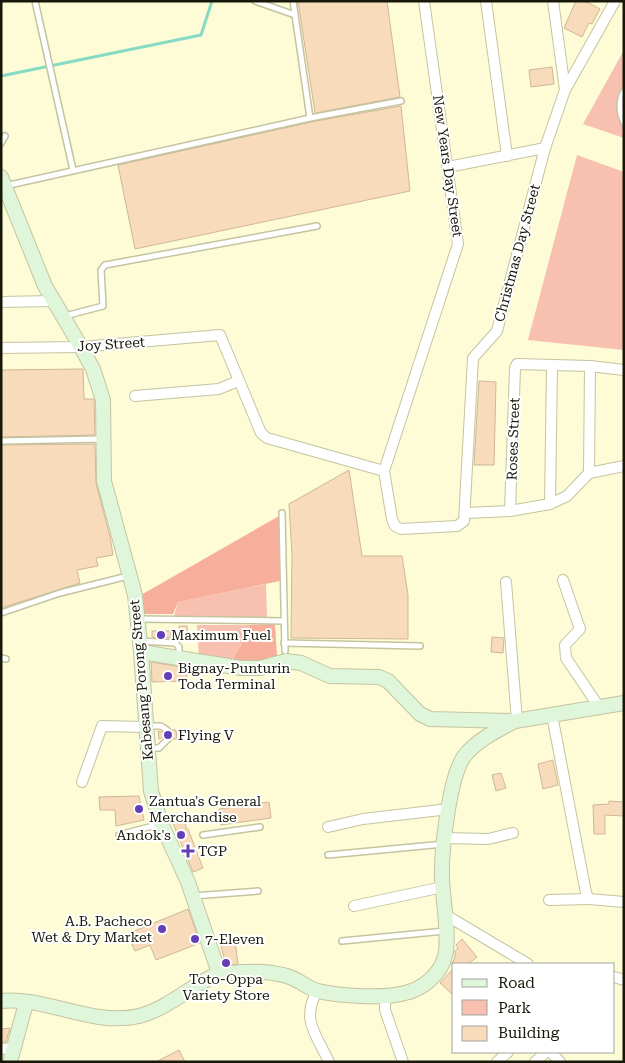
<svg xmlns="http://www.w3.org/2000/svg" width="625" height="1063" font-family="'Roboto Serif',serif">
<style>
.green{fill:#f8c0b0}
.forest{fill:#f7af9b}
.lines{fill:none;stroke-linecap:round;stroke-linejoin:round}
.stream{stroke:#86dbc5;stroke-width:3}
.building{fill:#f8dbba;stroke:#cfb79a}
.lane-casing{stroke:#c5c4a0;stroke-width:8}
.street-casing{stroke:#c5c4a0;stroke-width:12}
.secondary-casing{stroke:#c5c4a0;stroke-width:16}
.lane{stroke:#fff;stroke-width:5}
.street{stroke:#fff;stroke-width:10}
.secondary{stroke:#dff6db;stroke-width:14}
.poi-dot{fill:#633eb6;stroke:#fff;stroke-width:2}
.labels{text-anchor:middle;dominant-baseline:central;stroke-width:4;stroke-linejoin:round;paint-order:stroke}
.street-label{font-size:14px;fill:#18180a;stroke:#fff}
.poi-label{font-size:14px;fill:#18180a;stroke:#fff;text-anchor:start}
</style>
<rect width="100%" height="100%" fill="#fdfcd7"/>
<!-- green -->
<g class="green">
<path d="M624,50V138L583,124Z"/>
<path d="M577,155L624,172V350L528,340Z"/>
<path d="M266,584L267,618L174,616L178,602Z"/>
<path d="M197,625H249C247,639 237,649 232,662L199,658Z"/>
</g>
<!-- forest -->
<g class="forest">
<path d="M279,516L280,581L178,602L173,614H143L141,595Z"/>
<path d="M275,624L277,656L259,662H232C237,649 247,639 249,625Z"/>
</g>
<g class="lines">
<!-- stream -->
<path class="stream" d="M1,76L201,35L212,1"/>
</g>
<!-- building -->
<g class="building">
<path d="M298,1H387L400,97L315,113Z"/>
<path d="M576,1H585L600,9L592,24L589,23L582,37L564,28Z"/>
<path d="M552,67L554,84L531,87L529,70Z"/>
<path d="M401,106L410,191L135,249L118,165L316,121Z"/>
<path d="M83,369L84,399H94V401L95,435L1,437V370Z"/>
<path d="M479,381L496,382L494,465H474Z"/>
<path d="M95,444L96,483L110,537L113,555L96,558L98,566L77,570L80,583L1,608V445Z"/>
<path d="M349,470L362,556H402L408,595V639L291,638L292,554L289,504Z"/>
<path d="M179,626H187L188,637H180Z"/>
<path d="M152,631H171V638L152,637Z"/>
<path d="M492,637L504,638L503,653L491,652Z"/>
<path d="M151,662L187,668V681L152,682Z"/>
<path d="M171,730H176L177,739H172L167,735L159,739L158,731L167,734Z"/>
<path d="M553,760L558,785L543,789L538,764Z"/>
<path d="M501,773L506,788L496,791L492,775Z"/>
<path d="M139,796L144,820L116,826L115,810H100L99,797Z"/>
<path d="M609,801L624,802V816L605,815V834H594L593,805L609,804Z"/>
<path d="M269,802L271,818L221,825L219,809Z"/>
<path d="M173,814H185L186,829H188L203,868L193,872L174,826Z"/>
<path d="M188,909L200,943L156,960L150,945L135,951L127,934Z"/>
<path d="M462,939L477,957L468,964H452L455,957V951L458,948L456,945Z"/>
<path d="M235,941L238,964L226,966L220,942Z"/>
<path d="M454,968V996L440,983Z"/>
<path d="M10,1028L6,1042H1V1029Z"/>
<path d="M179,1050L185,1062H156Z"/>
</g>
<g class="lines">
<defs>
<g id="lane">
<path d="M35,1L73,170"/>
<path d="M255,1L295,15"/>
<path d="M293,1L310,118"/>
<path d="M624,91C618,102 619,112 624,123"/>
<path d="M1,143L5,136"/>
<path d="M5,186L310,118L401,101"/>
<path d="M65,316L103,306L101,270L105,265L317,226"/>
<path d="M1,441L103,439"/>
<path d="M282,513L285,651"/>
<path d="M1,613L60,593L128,576"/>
<path d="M139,619L284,621"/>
<path d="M140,641L175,643L179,647V658"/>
<path d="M284,643L420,646"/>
<path d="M1,658L6,659"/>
<path d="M149,726H161L167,730"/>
<path d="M150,748H159L168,739"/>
<path d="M119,835L160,824"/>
<path d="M203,835L260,827"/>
<path d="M328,855L444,844"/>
<path d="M193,896L258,891"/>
<path d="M342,941L445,931"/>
</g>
<g id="street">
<path d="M424,1L458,244L384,471L392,519L395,526L401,529L457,526L464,521L473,358L497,331L545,148L565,90L615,1"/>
<path d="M486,1L507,156"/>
<path d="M553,1L565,90"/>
<path d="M448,167L545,148"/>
<path d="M1,302L53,301"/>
<path d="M1,348L81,347L220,335L261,433L267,438L384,471"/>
<path d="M135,396L219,389L238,381"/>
<path d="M589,473L590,366"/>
<path d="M550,504L552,365"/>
<path d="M510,511L515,368L517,364L590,366L624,370"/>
<path d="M465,513L510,511L550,504L567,496L589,473L624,466"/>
<path d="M563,580L580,629L565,645L566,658L599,707"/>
<path d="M506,582L517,721"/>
<path d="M552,715L586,893L589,899L624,902"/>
<path d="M82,782L102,726L145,727"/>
<path d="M328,827L363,819L449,809"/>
<path d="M445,838L488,839L513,833"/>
<path d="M549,900L589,899"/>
<path d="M354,906L443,887"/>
<path d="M444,914L528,964"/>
<path d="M614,977L624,980"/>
<path d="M317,991C301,1020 316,1034 329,1062"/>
<path d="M385,995V1010L403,1062"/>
<path d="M1,1049L14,1048"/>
<path d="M551,1052L560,1062"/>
<path d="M497,1062L508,1052"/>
<path d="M535,1062L546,1052"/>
</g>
<g id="secondary">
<path d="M1,177L45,286L81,347L93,369L103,400L104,481L135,595L141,652L151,791L161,823L188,882L219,973"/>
<path d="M141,652L241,668H260L286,661L301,663L330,676L379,677L388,681L420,714L430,719L515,721L624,703"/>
<path d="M231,973C249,971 270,971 287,976C298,979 307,988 318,991C340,996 384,999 405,993C423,989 441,974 445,956C450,938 443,900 442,880C441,854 449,773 466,754C478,740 496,731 513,722"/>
<path d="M1,1001C46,996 92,1027 139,1016C170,1008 192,984 220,973"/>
<path d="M10,1062L26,1003"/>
</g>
</defs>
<!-- lane casing -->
<use href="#lane" class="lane-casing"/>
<!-- street casing -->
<use href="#street" class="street-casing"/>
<!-- secondary casing -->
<use href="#secondary" class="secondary-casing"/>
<!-- lane -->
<use href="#lane" class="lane"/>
<!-- street -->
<use href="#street" class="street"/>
<!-- secondary -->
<use href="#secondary" class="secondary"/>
</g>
<!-- markers -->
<g class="poi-dot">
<circle cx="161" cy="635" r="5"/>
<circle cx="168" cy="676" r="5"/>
<circle cx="168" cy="735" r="5"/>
<circle cx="139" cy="809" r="5"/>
<circle cx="181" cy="835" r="5"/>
<path d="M185.5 843.5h5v5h5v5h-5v5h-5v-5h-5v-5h5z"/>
<circle cx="162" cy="929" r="5"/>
<circle cx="195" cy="939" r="5"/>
<circle cx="226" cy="963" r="5"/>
</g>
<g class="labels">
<!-- street labels -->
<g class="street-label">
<text transform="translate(448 166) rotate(82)">New Years Day Street</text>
<text transform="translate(517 253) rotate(-75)">Christmas Day Street</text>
<text transform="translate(111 344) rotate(-4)">Joy Street</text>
<text transform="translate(513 439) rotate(-88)">Roses Street</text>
<text transform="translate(141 680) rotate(-95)">Kabesang Porong Street</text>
</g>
<!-- poi labels -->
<g class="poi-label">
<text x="171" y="635">Maximum Fuel</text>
<text x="178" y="668">Bignay-Punturin<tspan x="178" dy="16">Toda Terminal</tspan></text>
<text x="178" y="735">Flying V</text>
<text x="149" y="801">Zantua's General<tspan x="149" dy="16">Merchandise</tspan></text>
<text x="171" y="835" text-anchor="end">Andok's</text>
<text x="198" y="851">TGP</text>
<text x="152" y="921" text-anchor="end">A.B. Pacheco<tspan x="152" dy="16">Wet &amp; Dry Market</tspan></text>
<text x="205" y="939">7-Eleven</text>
<text x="226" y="979" text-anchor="middle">Toto-Oppa<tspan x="226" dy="16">Variety Store</tspan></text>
</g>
</g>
<!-- border -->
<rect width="625" height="1063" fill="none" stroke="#18180a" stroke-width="5"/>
<!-- legend -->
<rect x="452" y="963" width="162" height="90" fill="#ffffff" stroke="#a3a39d"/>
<rect x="462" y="979" width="25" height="8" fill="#dff6db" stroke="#a3a39d"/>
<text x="498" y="988" font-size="15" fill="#18180a">Road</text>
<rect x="462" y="1000" width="25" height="15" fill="#f8c0b0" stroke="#a3a39d"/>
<text x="498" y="1013" font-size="15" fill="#18180a">Park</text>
<rect x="462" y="1026" width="25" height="15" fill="#f8dbba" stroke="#a3a39d"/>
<text x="498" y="1038" font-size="15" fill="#18180a">Building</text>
</svg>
